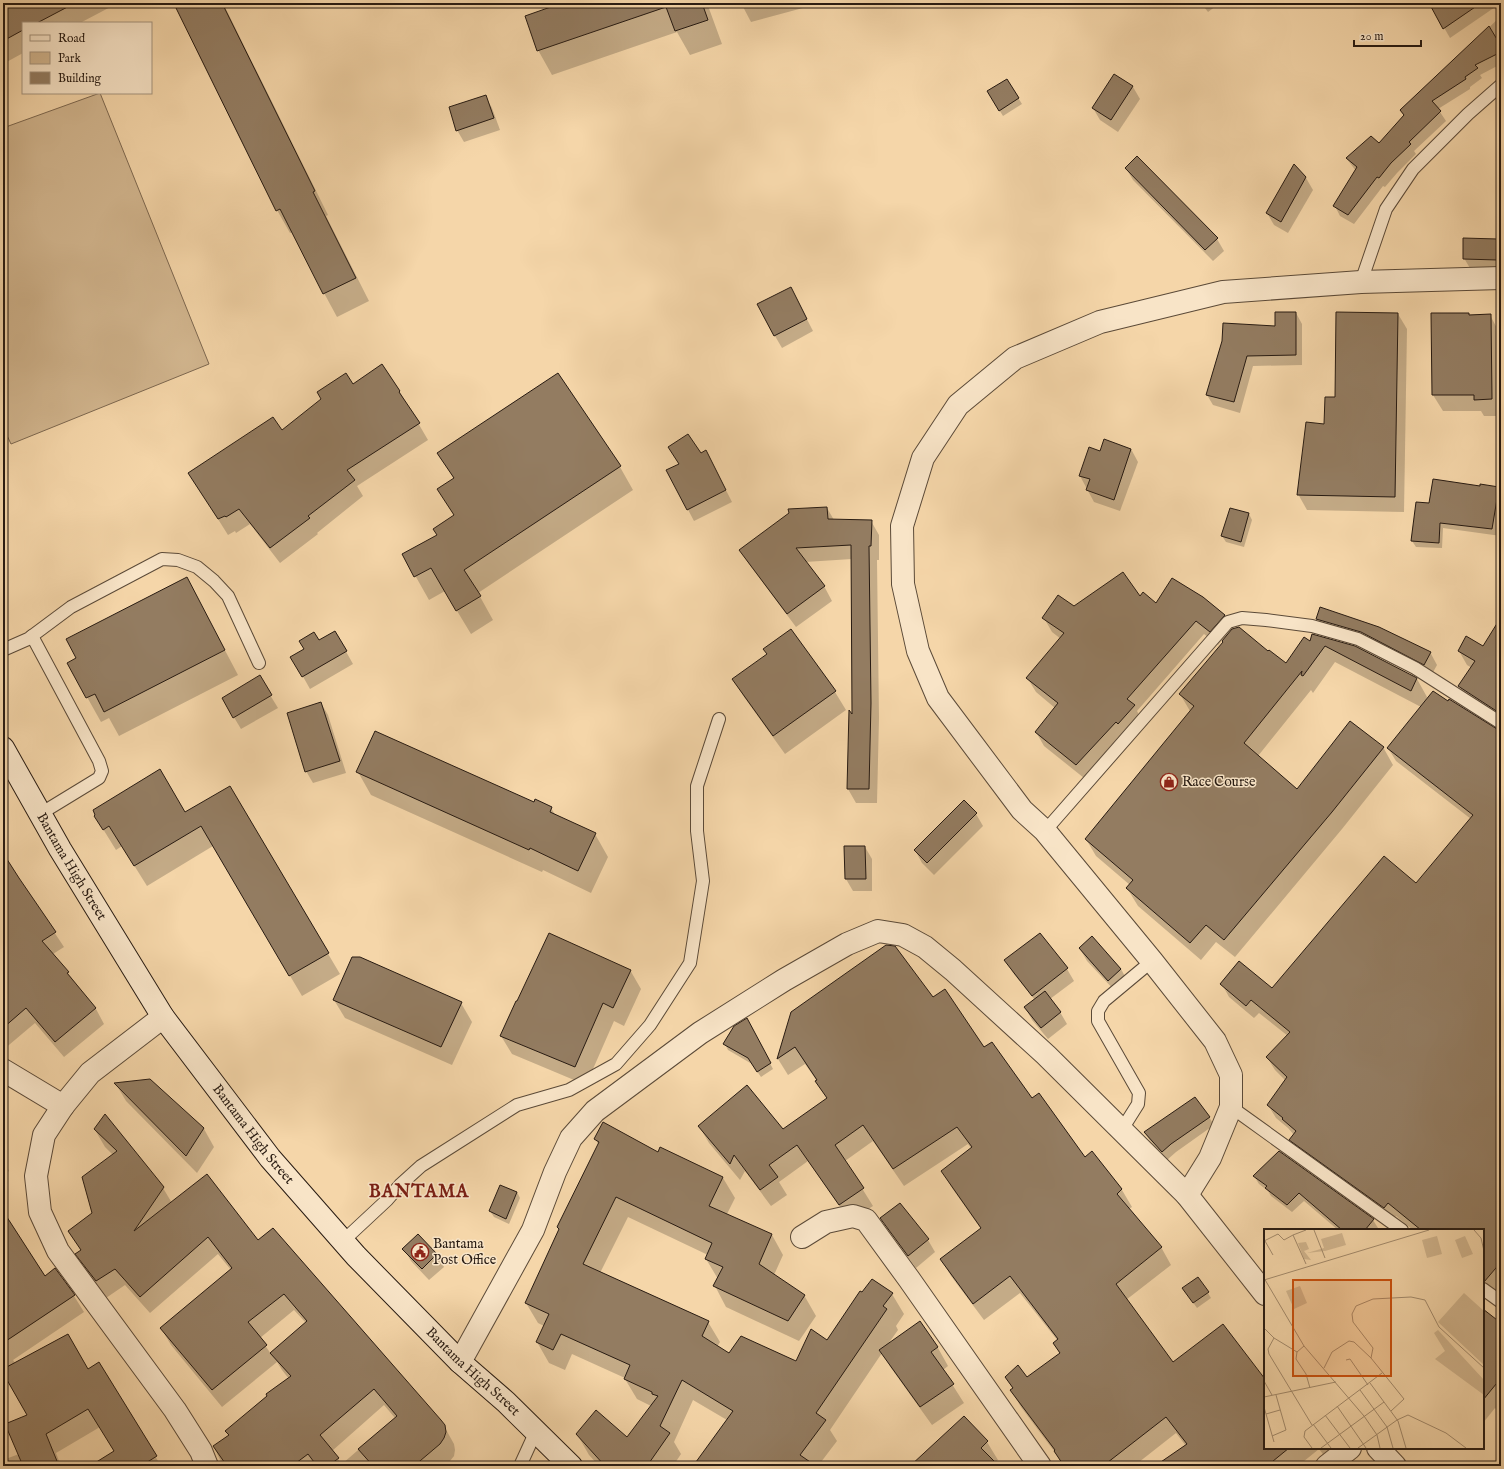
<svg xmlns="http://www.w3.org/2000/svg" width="1504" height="1469" font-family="'IM FELL English',serif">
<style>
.green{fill:#d2b68f;stroke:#7d6850}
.shadow{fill:#0003;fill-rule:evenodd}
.building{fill:#937c61;stroke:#281b12}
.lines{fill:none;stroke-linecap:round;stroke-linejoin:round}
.lane-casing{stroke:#5b4a38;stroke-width:14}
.street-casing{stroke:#5b4a38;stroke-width:24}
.secondary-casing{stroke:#281b12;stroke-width:24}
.lane{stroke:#f8e4c7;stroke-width:12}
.street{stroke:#f8e4c7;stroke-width:22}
.secondary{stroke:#f8e4c7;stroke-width:22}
.labels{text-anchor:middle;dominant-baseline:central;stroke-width:3;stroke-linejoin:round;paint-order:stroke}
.poi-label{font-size:14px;fill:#281b12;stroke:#f8e4c7;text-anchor:start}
.street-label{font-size:14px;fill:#281b12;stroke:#f8e4c7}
.district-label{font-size:18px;font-weight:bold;letter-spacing:1px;fill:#7a1f14;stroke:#f8e4c7}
.inset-road{fill:none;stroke:#a38b6d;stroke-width:1}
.view{fill:#cb500d;fill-opacity:0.15;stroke:#cb500d;stroke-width:2}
.inset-edge{fill:none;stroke:#281b12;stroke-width:2}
</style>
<rect width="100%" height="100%" fill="#f5d6a9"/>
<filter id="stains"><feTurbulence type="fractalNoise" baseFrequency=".005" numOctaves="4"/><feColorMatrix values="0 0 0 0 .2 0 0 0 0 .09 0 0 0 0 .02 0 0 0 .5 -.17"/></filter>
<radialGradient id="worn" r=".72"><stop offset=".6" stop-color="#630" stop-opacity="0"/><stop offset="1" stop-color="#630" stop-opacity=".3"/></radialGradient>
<!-- green -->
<path class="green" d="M100,93L209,364L11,444L3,427V128Z"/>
<!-- shadow -->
<g class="shadow">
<path d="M10,3H118L80,23H23V53L3,64V7Z"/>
<path d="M189,3H223L328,215L326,216L369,301L337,317L324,293L293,232L290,233L277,210Z"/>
<path d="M565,3H707L722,44L690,55L677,32L552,75L538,50Z"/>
<path d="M741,3H813L814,5L751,22Z"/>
<path d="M1201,3H1220L1208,12Z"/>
<path d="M1430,3H1501L1450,38Z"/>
<path d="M1501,16V64L1480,75L1482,78L1470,87V89L1438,109L1446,121L1414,151L1416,154L1397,173L1385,187L1383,186L1354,224L1340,216L1335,206L1356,171L1347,159L1379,144L1405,116L1402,110Z"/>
<path d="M1115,75L1133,87L1140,99L1118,132L1100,120L1093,108Z"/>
<path d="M1007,80L1022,104L1003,116L988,92Z"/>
<path d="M485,96L492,108L500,130L464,142L457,130Z"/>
<path d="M1126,168L1217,239L1224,251L1213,261L1133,180Z"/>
<path d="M1306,178L1313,190L1288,233L1274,225L1267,213Z"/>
<path d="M1498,240L1501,246V272L1471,270L1464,258Z"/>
<path d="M797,300L813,331L782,348L775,336Z"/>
<path d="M1296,313L1302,324V365L1253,366L1240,413L1213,405L1207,395L1276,327Z"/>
<path d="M1398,314L1407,329L1404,512L1307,510L1298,494L1336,398Z"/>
<path d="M1432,314L1490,315L1499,332L1501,416H1484L1481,411H1443L1433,395Z"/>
<path d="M382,366L400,392L428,440L357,486L363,496L317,533L318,534L280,563L250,524L236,533L235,531L228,535L189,473L282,431Z"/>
<path d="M558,374L620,467L633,490L478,593L493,620L471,634L445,591L429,600L403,554L438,536L455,516L439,489L454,479L438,453Z"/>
<path d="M669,448L700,454L706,451L732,502L694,521L667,470L679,464Z"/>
<path d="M1131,449L1138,462L1120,511L1094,502L1080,476L1100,452Z"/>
<path d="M1481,485L1501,490V536L1443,528L1442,548L1416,547L1412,541L1430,504L1481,487Z"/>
<path d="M827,508L834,520L871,521L879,535V560H877L879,718L877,803H856L848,789L853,717L852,559L805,562L824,586L832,601L796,627L749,564L740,550Z"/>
<path d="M1249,514L1252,520L1244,547L1226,542L1222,536Z"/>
<path d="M1140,598L1156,605L1202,598L1225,616L1233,630L1286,665L1311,643L1355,647L1417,679L1427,697L1425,702H1448L1501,731V1285L1492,1295H1488L1484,1298L1483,1306V1230H1413L1396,1216L1392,1221L1298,1153L1290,1140L1294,1135L1288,1128L1276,1118L1268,1105L1286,1081L1275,1070L1267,1057L1288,1036L1259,1013L1254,1018L1229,997L1222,984L1272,989L1416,885L1471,819L1396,761L1388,748L1421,707L1335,662L1313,693L1311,690L1258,756L1297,791L1383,747L1393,765L1342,829L1235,957L1216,942L1201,960L1138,906L1127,888L1130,885L1096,856L1086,839L1190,711L1180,694L1224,642L1222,640L1218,645L1204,634L1137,711L1142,720L1084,778L1044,746L1036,732L1055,708L1036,692L1028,679L1061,639L1052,632L1044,618L1074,607Z"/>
<path d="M200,603L238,675L119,736L109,718L101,722L68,663Z"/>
<path d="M1320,609L1430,652L1437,665L1431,676L1369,644L1324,631L1317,619Z"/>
<path d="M791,630L835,692L846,710L785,754L744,697L733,679L768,655Z"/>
<path d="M335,632L353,664L310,689L292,657Z"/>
<path d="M1501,636V722L1467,700L1459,686L1472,668L1467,665L1459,651L1484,648Z"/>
<path d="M259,677L278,708L241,729L223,699Z"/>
<path d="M321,703L328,715L346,773L313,783L306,771Z"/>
<path d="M358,772L551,808L556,816L595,834L608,857L591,893L543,870L542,872L371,795Z"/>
<path d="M230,788L340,974L302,996L213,846L147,886L122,846L116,850L95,816L185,814Z"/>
<path d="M964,802L976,814L983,826L934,875L922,863L915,850Z"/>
<path d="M845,847H865L872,859V891H853L846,879Z"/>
<path d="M3,855L64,947L53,954L96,1009L104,1024L64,1057L35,1023L3,1050Z"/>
<path d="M1092,938L1121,969L1128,982L1116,992L1087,961L1080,949Z"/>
<path d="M1006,961L1067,969L1074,981L1050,999L1060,1012L1067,1024L1048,1039L1032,1020L1025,1007L1035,1000L1013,973Z"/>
<path d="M630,970L641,989L624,1026L614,1021L586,1085L512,1054L501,1036Z"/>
<path d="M932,999L984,1048L1084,1158L1092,1152L1122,1190L1132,1207L1129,1209L1161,1247L1171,1265L1126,1300L1173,1364L1263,1378L1265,1376V1448H1339L1332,1466L1319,1449L1298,1466H1157L1186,1446L1176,1433L1134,1466H1063L1057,1455L1021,1407L1011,1390L1013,1389L1006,1378L1027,1379L1060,1354L1054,1344L1058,1341L1020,1293L984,1320L951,1276L941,1259L981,1229L952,1188L942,1171L971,1148L968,1144L904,1186L873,1141L845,1161L873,1206L850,1221L808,1161L779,1182L787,1195L771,1206L745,1171L740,1180L709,1143L699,1126L783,1131L827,1099L817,1081L805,1064L788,1075L778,1059L792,1012Z"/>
<path d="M334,1000L461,1003L472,1022L452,1065L345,1018Z"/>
<path d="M750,1025L773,1069L761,1077L752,1064L728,1050L725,1044Z"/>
<path d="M150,1080L204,1129L214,1147L197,1173L126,1101L116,1084Z"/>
<path d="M1209,1117L1214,1125L1176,1152L1167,1160L1150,1141L1145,1133Z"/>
<path d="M95,1130L163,1188L172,1203L258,1241L444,1426L454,1444L455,1450L454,1456L450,1461L444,1466H223L214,1447L229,1436L226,1431L289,1379L282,1370L277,1362L222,1407L171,1345L161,1328L231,1270L218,1254L150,1313L125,1285L106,1298L87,1271L77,1254L81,1251L70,1231L94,1213L113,1155L105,1147ZM294,1310L306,1323L271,1354L260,1338ZM384,1405L395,1418L342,1464L332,1451Z"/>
<path d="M595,1139L658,1154L661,1148L723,1178L735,1198L727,1214L772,1235L783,1255L774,1275L804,1295L816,1316L799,1341L726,1307L715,1286L718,1279L706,1259L708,1255L628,1217L600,1273L708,1322L720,1342L717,1347L730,1354L797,1362L892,1294L904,1314L896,1326L898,1330L888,1344L920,1322L938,1348L948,1366L943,1370L964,1403L932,1425L891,1368L882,1353L830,1430L837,1441L818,1466H694L727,1420L693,1400L674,1442L681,1454L673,1466H599L589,1455L577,1434L627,1438L651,1406L637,1399L625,1379V1378L572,1354L565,1370L549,1363L537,1342L544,1326L538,1323L526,1303L559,1230L558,1227L599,1145Z"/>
<path d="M1279,1152L1373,1220L1378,1228L1376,1230H1338L1304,1201L1292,1212L1271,1196L1268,1191L1259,1184L1254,1176Z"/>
<path d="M3,1160L9,1171L3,1175Z"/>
<path d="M517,1192L520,1198L509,1224L494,1217L490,1211Z"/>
<path d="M900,1204L928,1240L935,1252L916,1268L888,1230L881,1218Z"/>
<path d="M3,1213L45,1277L55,1270L74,1296L84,1312L13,1360L15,1363L88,1370L99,1363L161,1466H92L115,1452L100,1427L56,1453L61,1466H3V1460L19,1454L28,1416L6,1376L3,1378Z"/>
<path d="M418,1235L437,1255L444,1267L429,1280L411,1261L404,1249Z"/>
<path d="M1208,1293L1211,1298L1197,1308L1187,1294Z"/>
<path d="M1483,1310L1501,1324V1414L1495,1408L1483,1423Z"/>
<path d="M987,1442L998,1460L994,1463L997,1466H912Z"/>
</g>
<!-- building -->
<g class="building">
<path d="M3,3H75L37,23H23V30L3,41Z"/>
<path d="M187,3H222L315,191L313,192L356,278L323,294L280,209L276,211L176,8Z"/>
<path d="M562,3H702L708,20L675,31L666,7L537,51L525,16Z"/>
<path d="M1429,3H1481L1443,29Z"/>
<path d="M1489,26L1501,46V52L1475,65L1478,68L1465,77L1466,79L1432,101L1441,111L1409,142L1411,144L1391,163L1379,178L1377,177L1348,215L1333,206L1357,167L1346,158L1371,136L1379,143L1404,115L1400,110Z"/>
<path d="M1114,74L1133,86L1111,120L1092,108Z"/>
<path d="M1007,79L1019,98L999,111L987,91Z"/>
<path d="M486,95L494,118L456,131L449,107Z"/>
<path d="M1137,156L1218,238L1205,250L1125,168Z"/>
<path d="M1294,164L1306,177L1281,222L1266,213Z"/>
<path d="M1463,238L1498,239V260L1463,259Z"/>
<path d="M791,287L807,319L774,336L757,304Z"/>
<path d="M1275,312H1296V355L1247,356L1234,402L1206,395L1222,341L1223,323L1275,326Z"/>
<path d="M1336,312L1398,313L1395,497L1297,495L1306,422L1324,424L1325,397H1335Z"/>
<path d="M1431,313H1469V315L1491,314L1492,399L1474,400V395H1432Z"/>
<path d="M382,364L400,391L399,392L420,423L347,470L355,480L308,516L310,518L270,548L239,509L226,517L225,516L218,519L188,473L273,417L282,430L321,399L317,392L346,373L353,384Z"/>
<path d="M558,373L621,466L464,570L481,596L456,611L431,568L414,577L402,554L437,535L433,529L454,515L437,489L454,478L437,453Z"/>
<path d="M688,434L701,453L706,450L726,490L687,510L666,470L679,464L668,447Z"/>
<path d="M1104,439L1131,449L1114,500L1086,490L1090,479L1079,476L1089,447L1100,451Z"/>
<path d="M1433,479L1480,486V484L1499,487L1492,529L1440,523L1439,543L1411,541L1416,502L1429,503Z"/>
<path d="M827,507L828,519L872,520L871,546H869L871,703L869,789H847L849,710L852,714L851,545L796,548L825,586L787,614L739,550L789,513L788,509Z"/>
<path d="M1230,508L1249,513L1241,542L1221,536Z"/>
<path d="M1123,572L1140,596L1143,592L1156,603L1172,578L1203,597L1225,615L1210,632L1196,621L1127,699L1135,705L1118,724L1116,722L1076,765L1035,732L1058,703L1026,678L1064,633L1042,618L1058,595L1074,606Z"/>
<path d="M187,577L225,650L104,712L95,694L86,698L67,663L76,658L66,639Z"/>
<path d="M1320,607L1379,627L1431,652L1424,665L1361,632L1316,619Z"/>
<path d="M1501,617V714L1458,686L1475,661L1458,651L1466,636L1483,646Z"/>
<path d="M1239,627L1268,651L1269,650L1286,663L1304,637L1310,641L1312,634L1355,646L1417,678L1411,691L1325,646L1303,676L1301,675L1302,671L1244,743L1297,789L1350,721L1384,747L1332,812L1224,940L1206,925L1190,943L1126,888L1133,880L1085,839L1194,706L1179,694L1223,642L1222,641L1232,629Z"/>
<path d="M791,629L836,691L773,736L732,679L767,654L763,649Z"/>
<path d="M335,631L347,651L302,677L290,657L304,649L299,641L314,632L319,640Z"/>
<path d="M260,675L272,695L233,718L222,698Z"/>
<path d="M1433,691L1448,701L1449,699L1497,729L1501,730V1262L1484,1282H1483V1230H1421L1388,1203L1384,1208L1289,1140L1296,1131L1282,1119L1283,1118L1267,1105L1287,1077L1266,1057L1290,1032L1251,1000L1246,1006L1220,984L1239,961L1272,988L1384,856L1416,883L1473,815L1387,748Z"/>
<path d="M321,702L340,761L305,772L287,713Z"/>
<path d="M375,731L534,802L535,799L552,807L550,812L596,833L578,871L530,848L529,850L356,772Z"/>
<path d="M160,769L185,812L230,786L329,953L289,976L201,826L134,866L109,826L103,830L94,816L95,815L93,810Z"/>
<path d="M964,800L977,813L927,863L914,850Z"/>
<path d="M844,846H865L866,879H845Z"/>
<path d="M3,853L19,878L56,932L42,941L69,972L67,973L96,1008L55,1042L26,1008L3,1028Z"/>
<path d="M549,933L631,970L613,1008L603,1003L575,1067L500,1036L516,1001H517Z"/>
<path d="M1040,933L1068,968L1032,996L1004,960Z"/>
<path d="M1092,936L1121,969L1108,981L1079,948Z"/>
<path d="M886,945L895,946L933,997L945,989L984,1047L992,1042L1032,1098L1039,1093L1085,1157L1092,1151L1122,1189L1117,1194L1162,1247L1116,1284L1173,1362L1223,1324L1265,1379V1448H1289L1267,1466H1155L1187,1444L1166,1417L1103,1466H1064L1054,1451L1055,1450L1010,1390L1013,1388L1005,1377L1018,1365L1027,1377L1060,1353L1053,1343L1058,1339L1010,1276L973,1304L940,1259L981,1228L941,1171L972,1147L957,1127L893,1169L863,1125L835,1145L864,1188L839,1205L797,1145L769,1165L778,1177L760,1190L734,1155L730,1164L698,1126L747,1085L783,1129L827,1098L815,1081L817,1080L795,1047L777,1059L791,1012Z"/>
<path d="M352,957H360L462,1002L441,1047L333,1000Z"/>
<path d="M1045,991L1061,1012L1041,1028L1024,1007Z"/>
<path d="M747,1018L771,1063L757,1072L748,1058L723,1044L734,1026Z"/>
<path d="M150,1079L204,1128L186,1156L114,1083Z"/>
<path d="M1195,1097L1210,1117L1171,1144L1162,1152L1144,1132Z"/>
<path d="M105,1114L164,1187L134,1231L207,1174L258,1240L273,1228L441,1420L445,1425L446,1432L444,1438L440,1444L414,1466H373L358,1449L397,1416L374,1389L320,1435L339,1458L328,1466H317L308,1454L292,1466H227L213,1446L229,1435L225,1431L267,1396L266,1394L291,1376L270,1353L307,1321L284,1294L248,1322L267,1345L212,1390L160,1328L232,1268L208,1237L140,1297L115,1269L96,1281L75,1254L81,1250L68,1231L92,1213L82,1177L117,1151L94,1129Z"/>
<path d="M603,1122L658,1152L660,1147L723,1177L709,1206L772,1234L759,1264L805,1295L788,1321L713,1286L723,1267L705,1259L712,1243L616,1197L583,1264L709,1321L702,1336L729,1353L741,1336L796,1361L811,1329L827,1340L860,1291L862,1292L872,1279L893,1293L883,1306L887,1309L816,1413L826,1420L800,1455L816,1466H693L733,1411L682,1380L660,1426L670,1433L647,1466H605L576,1434L596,1410L627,1437L658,1396L652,1394V1392L624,1379L630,1365L561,1334L553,1350L536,1342L549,1314L525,1303L559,1229L557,1227L599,1142L594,1139Z"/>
<path d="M1279,1151L1374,1219L1365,1230H1342L1299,1193L1287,1205L1265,1188L1267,1186L1253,1176Z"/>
<path d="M500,1185L517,1192L506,1219L489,1211Z"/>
<path d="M900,1203L929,1239L908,1256L880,1218Z"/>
<path d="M3,1211L45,1276L55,1268L75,1295L3,1343Z"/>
<path d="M418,1234L437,1254L422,1269L402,1249Z"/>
<path d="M1198,1277L1209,1292L1193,1303L1182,1288Z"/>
<path d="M1483,1309L1501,1323V1378L1483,1400Z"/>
<path d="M920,1321L938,1347L931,1352L954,1384L920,1407L879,1350Z"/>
<path d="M68,1334L88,1369L99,1362L157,1456L141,1466H90L114,1451L88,1409L46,1434L59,1466H23L5,1424L27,1415L3,1373V1369Z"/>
<path d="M964,1416L988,1441L981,1448L999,1466H910Z"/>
</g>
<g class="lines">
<defs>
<g id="lane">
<path d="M1361,282L1386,209L1413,169L1468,114L1501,85"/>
<path d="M32,636L99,761L102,771L99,778L40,814"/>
<path d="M3,650L28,639L71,607L162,559L178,560L197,567L214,581L228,596L259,663"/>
<path d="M1045,831L1228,622L1242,618L1266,620L1312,626L1358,639L1415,668L1501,723"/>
<path d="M1231,1107L1402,1230"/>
<path d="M1121,1131L1138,1104L1139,1093L1098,1021V1011L1104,1001L1152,961"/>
<path d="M343,1241L387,1200L400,1185L421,1166L517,1105L569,1090L616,1064L650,1025L690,963L703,881L697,831V786L719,719"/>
<path d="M1483,1289L1501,1302"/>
<path d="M520,1466L536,1431"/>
</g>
<g id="street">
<path d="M163,1017L90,1073L63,1106L44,1135L36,1176L40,1212L58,1251L175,1410L201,1451L207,1466"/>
<path d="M3,1070L63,1106"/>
<path d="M1187,1195L1210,1158L1231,1107V1075L1215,1041L1152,961L1045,831L1022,810L938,698L918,651L903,584L902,526L923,458L958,405L1015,358L1100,322L1223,292L1361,282L1501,278"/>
<path d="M802,1237L826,1222L853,1216L866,1220L909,1279L1040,1466"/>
<path d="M460,1362L533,1230L555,1172L571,1138L595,1111L700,1033L784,980L847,944L878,931L903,935L925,947L953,970L1046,1055L1187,1195L1265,1294"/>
<path d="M1378,1448L1395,1466"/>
<path d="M1327,1466L1350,1448"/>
</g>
<g id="secondary">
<path id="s1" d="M3,748L60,849L163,1017L270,1158L356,1256L460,1362L506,1402L571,1466"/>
</g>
</defs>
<!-- lane casing -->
<use href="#lane" class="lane-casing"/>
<!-- street casing -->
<use href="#street" class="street-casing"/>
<!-- secondary casing -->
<use href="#secondary" class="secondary-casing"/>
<!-- lane -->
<use href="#lane" class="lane"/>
<!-- street -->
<use href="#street" class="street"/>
<!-- secondary -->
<use href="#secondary" class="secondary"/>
</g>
<!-- icons -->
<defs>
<symbol id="shop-ring" viewBox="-11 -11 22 22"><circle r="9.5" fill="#f8e4c7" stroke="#8f2418" stroke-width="1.5"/><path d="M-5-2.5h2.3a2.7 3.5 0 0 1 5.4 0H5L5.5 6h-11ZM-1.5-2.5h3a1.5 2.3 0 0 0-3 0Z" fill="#8f2418"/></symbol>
<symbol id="civic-ring" viewBox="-11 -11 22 22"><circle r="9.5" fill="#f8e4c7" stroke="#8f2418" stroke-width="1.5"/><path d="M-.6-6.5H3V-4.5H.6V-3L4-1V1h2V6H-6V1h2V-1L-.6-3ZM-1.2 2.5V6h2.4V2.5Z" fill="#8f2418"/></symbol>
</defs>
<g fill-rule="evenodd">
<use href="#shop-ring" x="1159" y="772" width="20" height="20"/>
<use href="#civic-ring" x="410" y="1242" width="20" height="20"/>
</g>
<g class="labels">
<!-- poi labels -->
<g class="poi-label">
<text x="1182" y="782">Race Course</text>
<text x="433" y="1244">Bantama<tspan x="433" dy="16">Post Office</tspan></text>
</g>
<!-- street labels -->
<g class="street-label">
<text stroke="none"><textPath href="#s1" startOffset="137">Bantama High Street</textPath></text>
<text stroke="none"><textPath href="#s1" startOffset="461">Bantama High Street</textPath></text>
<text stroke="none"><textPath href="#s1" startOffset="785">Bantama High Street</textPath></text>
</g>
<!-- district labels -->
<g class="district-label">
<text x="419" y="1192">BANTAMA</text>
</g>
</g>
<!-- overview -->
<g transform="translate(1264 1229)">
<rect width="220" height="220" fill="#f5d6a9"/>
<path d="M78,4L82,16L61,22L43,24L60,19L57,10ZM173,7L178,25L163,29L158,11ZM201,7L209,25L198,29L191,11ZM42,13L45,20L40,22L47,31L40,30L34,14ZM36,57L43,74L30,80L22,62ZM200,64L220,82V136L174,93ZM174,101L220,151V166L171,130L181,122L170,104Z" fill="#d2b68f"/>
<path class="inset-road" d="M50,1L61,29M210,1L217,9L220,22M0,12L14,5L20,11L29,6M1,12L9,26M42,35L29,6L42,1M0,49L40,117L100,187L113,206L116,219M0,51L165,1M0,99L10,109L33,123M10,109L4,120L5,125L48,196M40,117L33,123L32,130L42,145L46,159M107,129L109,119L89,93L88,85L92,77L109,70L147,68L161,71L175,98L220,139M82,131L86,130L104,156M60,139L68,123L85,112L90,113L107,129L140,170L127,182M0,152L8,166M106,154L134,192L142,219M96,161L123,198L129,219M0,168L72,153M73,177L102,219M0,178L10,213M2,185L16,181M61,186L86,219M49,195L67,219M8,207L22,201L12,166M48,219L40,208L41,202L118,144M57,219L120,173M94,219L133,191L144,186L182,204L202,219"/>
<path class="view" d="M29,51H127V147H29Z"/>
<rect width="220" height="220" class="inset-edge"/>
</g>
<!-- margin -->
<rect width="1504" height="1469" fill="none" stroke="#f5d6a9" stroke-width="16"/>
<rect x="4" y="4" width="1496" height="1461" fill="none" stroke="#281b12" stroke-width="2"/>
<rect x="8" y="8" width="1488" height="1453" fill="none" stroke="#281b12"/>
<!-- legend -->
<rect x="22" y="22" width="130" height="72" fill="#f8e4c7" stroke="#a5947f"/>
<rect x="30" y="35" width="20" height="6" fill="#f8e4c7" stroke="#a5947f"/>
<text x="58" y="42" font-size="12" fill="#281b12">Road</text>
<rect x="30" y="52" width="20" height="12" fill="#d2b68f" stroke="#a5947f"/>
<text x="58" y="62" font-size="12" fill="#281b12">Park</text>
<rect x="30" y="72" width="20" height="12" fill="#937c61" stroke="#a5947f"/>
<text x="58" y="82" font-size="12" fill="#281b12">Building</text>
<!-- scale -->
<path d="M1354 40v6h67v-6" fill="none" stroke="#281b12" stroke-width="2"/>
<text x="1360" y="40" font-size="12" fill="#281b12" stroke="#f8e4c7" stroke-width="3" paint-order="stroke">20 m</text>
<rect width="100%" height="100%" filter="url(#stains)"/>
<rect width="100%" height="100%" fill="url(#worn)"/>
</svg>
